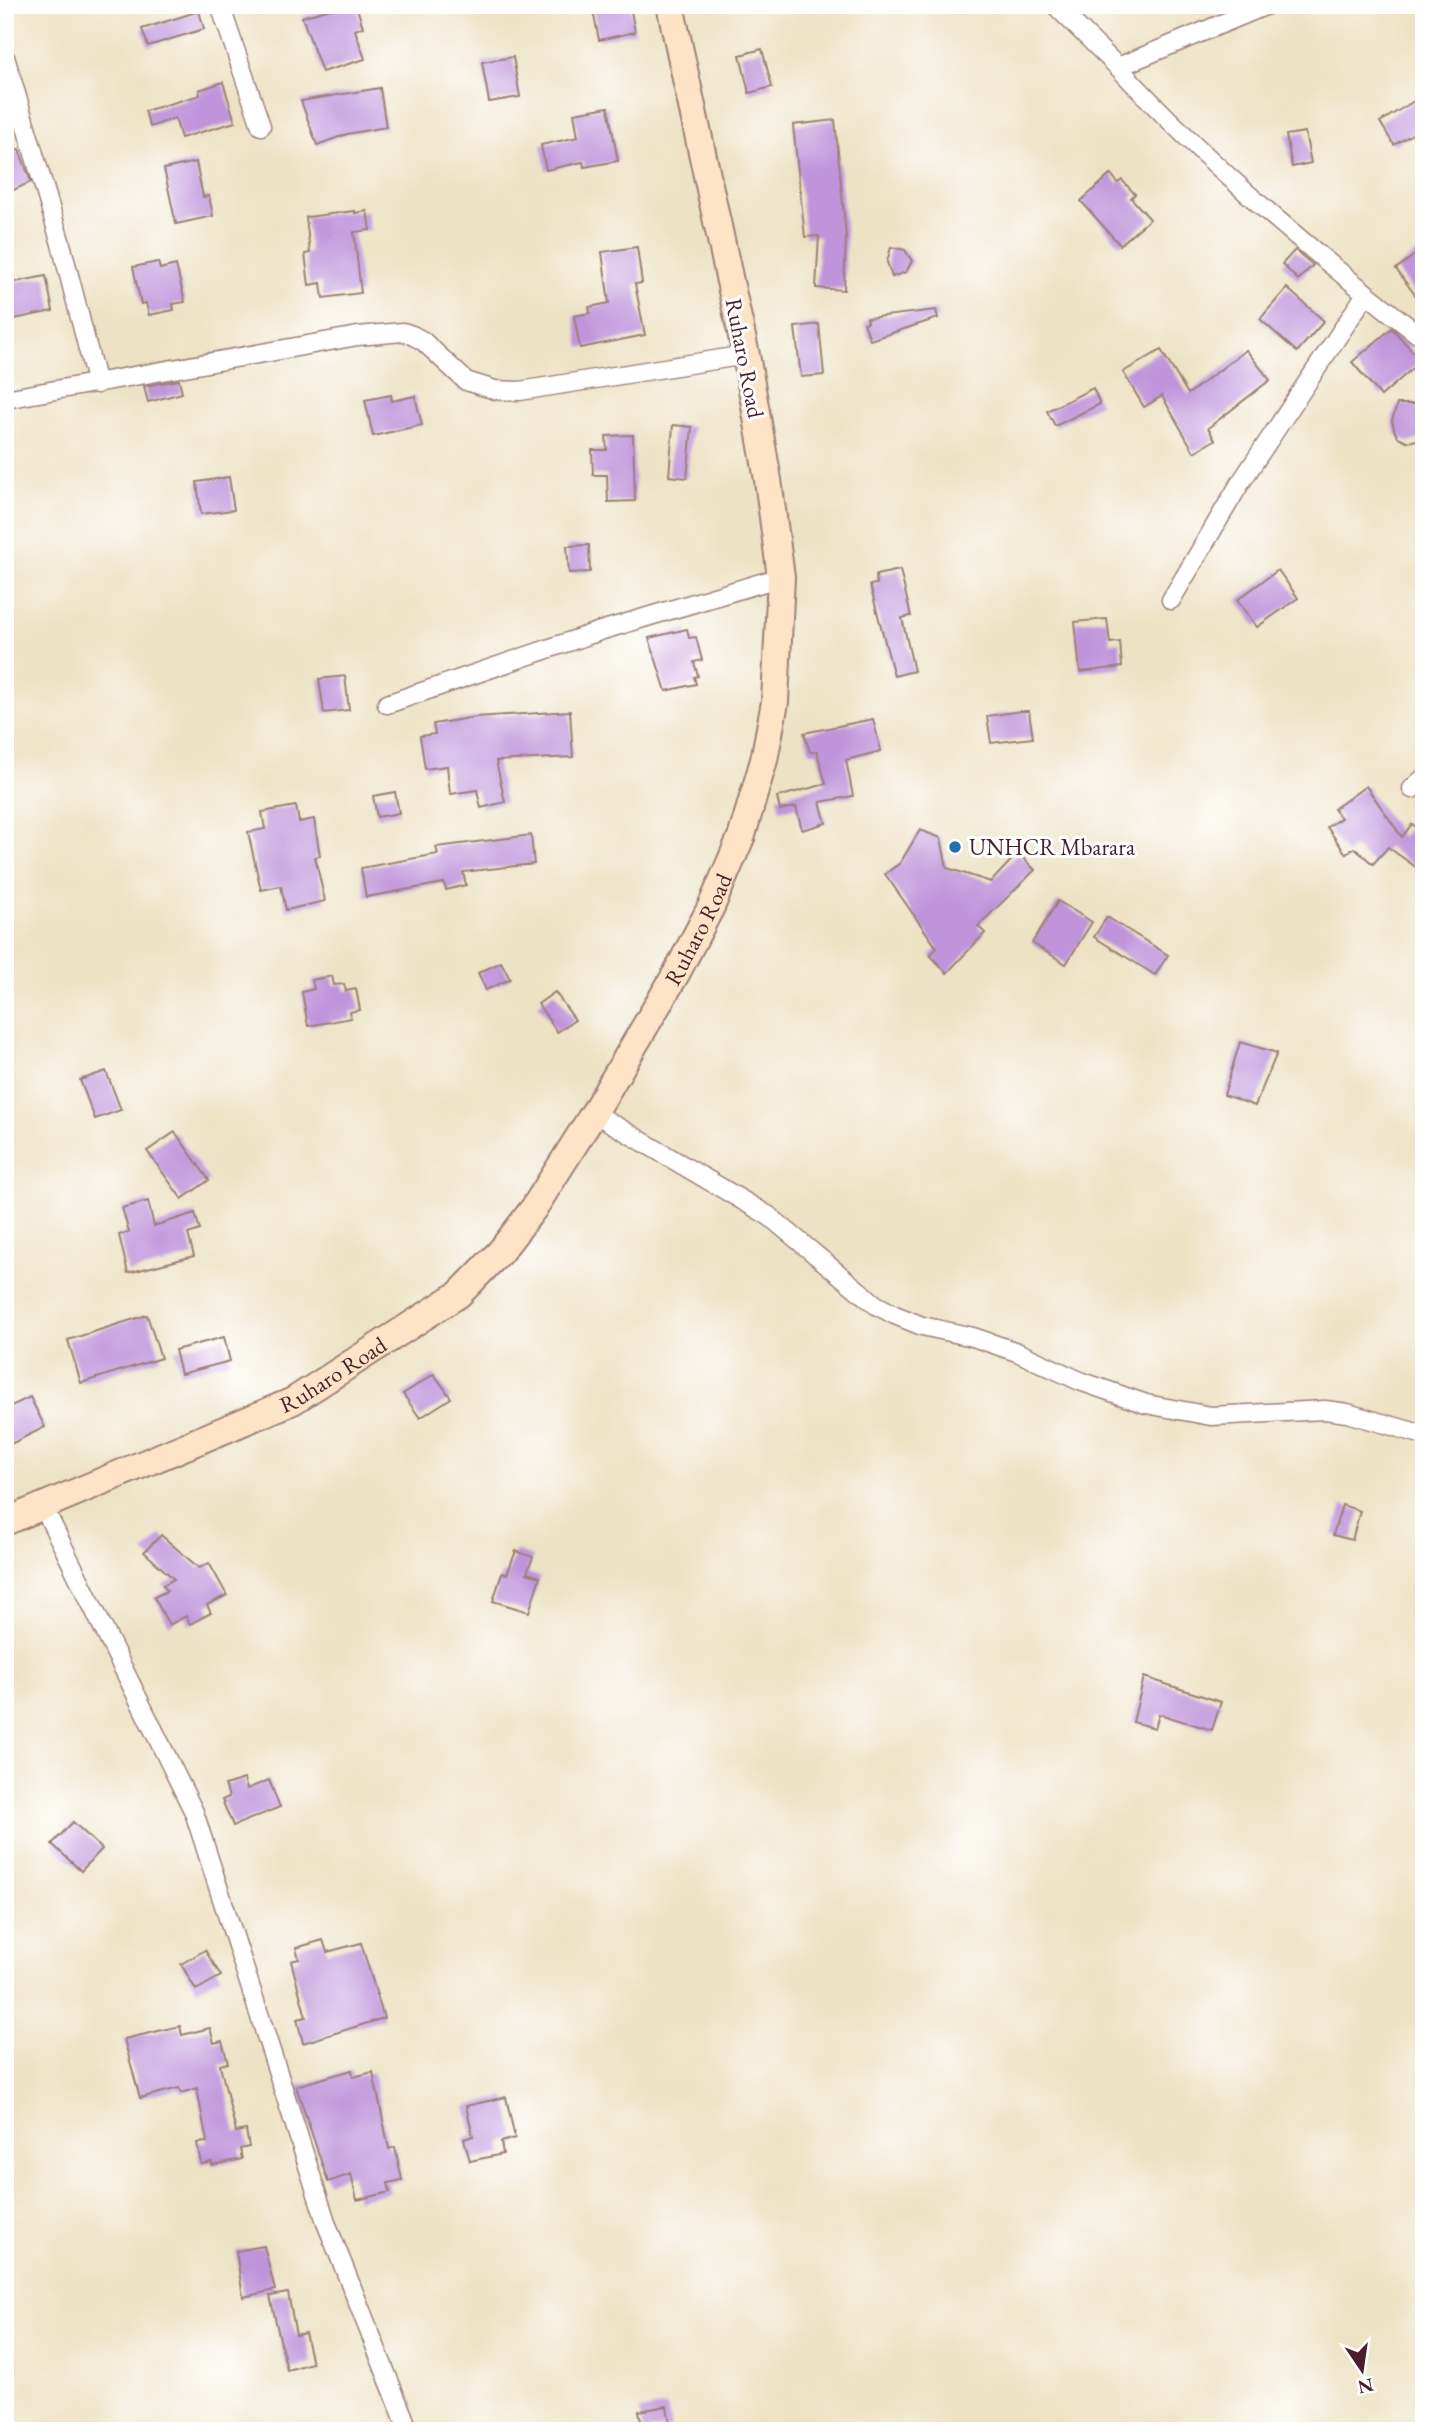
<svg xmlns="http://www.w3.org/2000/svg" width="1429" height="2436" font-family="'EB Garamond',serif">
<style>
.building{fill:#c094db}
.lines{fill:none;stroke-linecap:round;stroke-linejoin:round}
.street-casing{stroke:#9c8078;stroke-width:21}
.secondary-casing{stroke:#9c8078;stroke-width:30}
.street{stroke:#fff;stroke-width:18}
.secondary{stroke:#fee4c6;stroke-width:26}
.poi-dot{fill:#1f6fb2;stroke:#fff;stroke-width:2.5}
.labels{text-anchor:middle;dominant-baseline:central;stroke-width:6;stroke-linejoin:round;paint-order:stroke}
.street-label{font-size:23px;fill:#4a1f2b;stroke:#fff}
.poi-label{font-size:23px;fill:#4a1f2b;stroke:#fff;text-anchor:start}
</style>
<rect width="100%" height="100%" fill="#fff"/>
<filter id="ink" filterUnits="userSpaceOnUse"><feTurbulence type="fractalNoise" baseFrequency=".0143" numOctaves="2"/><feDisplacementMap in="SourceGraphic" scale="14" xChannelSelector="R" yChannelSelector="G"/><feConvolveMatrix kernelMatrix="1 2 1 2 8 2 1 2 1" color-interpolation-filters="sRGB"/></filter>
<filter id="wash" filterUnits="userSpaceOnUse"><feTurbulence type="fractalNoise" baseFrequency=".00686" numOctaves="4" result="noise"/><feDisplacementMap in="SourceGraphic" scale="28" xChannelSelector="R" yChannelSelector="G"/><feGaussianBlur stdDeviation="1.57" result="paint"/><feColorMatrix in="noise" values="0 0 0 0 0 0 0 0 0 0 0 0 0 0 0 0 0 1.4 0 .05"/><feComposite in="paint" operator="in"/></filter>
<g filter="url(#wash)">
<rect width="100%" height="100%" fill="#ede2c4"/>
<g id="blocks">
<!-- building -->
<g class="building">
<path d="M344,5H356L363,27L355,30L365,59L322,72L302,17Z"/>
<path d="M620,5H630L635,32L599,40L593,11Z"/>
<path d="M199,11L204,29L148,46L142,29Z"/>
<path d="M762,49L772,87L749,93L740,55Z"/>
<path d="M513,57L520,97L489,102L482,62Z"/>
<path d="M223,82L235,122L181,138L175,118L150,127L145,111L200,95L199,90Z"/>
<path d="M380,88L386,127L347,134L317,145L301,101Z"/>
<path d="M1414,101L1424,117V127L1394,145L1380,122Z"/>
<path d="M608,107L618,161L584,167L583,162L546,170L541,145L578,137L574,113Z"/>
<path d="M835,120L846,237L844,290L816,288L819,236L805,237L793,125Z"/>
<path d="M1305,132L1311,163L1292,167L1286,135Z"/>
<path d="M19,149L31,182L5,194V156Z"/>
<path d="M196,162L203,197L209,196L213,216L176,224L164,169Z"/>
<path d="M1111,174L1118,183L1122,180L1135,194L1131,198L1150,219L1120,245L1081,201Z"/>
<path d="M355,211V213L367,211L370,230L354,232L361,293L323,298L321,283L309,285L305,254L310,253L306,217Z"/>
<path d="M637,247L642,283L635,284L645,335L580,348L574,316L590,313L589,307L609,303L602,252Z"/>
<path d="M891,247L905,250L912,261L906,272L892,277L887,262Z"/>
<path d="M1424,248V307L1396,269Z"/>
<path d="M1295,250L1313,265L1298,280L1282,264Z"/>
<path d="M158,262L160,269L176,265L185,302L173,304L174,310L149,315L146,303L141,304L133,267Z"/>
<path d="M46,276L53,311L5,321V284Z"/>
<path d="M1287,288L1324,321L1297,352L1260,319Z"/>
<path d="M936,310L938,318L870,340L864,323L868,322L867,318Z"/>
<path d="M819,324L824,375L801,377L795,327Z"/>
<path d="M1392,328L1421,361L1381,396L1352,362Z"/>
<path d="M1161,350L1188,394L1246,350L1270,380L1208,428L1215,440L1194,452L1162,396L1144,407L1123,372Z"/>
<path d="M179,380L182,393L148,402L144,386Z"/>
<path d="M1093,388L1100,404L1055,426L1047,411Z"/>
<path d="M391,395L392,401L415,396L422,425L373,436L365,400Z"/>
<path d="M1397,404H1416L1424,408V438L1409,442L1398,437L1395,432L1392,421Z"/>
<path d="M673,425L692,427L687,478L669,476Z"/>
<path d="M633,435L635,501L608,502L607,475H593L592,450H607L606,436Z"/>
<path d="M229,477L234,510L201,514L197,482Z"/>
<path d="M589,545L590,572L569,573L567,546Z"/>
<path d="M900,570L911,616L902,618L914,671L894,676L870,585L877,584L876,575Z"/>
<path d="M1278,570L1298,598L1257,627L1237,600Z"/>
<path d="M1107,619L1110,643L1120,642L1122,667L1080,672L1075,622Z"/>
<path d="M687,629L689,638L696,637L702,660L694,662L698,676L694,677L696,684L666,691L649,638Z"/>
<path d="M345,676L349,710L324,713L319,679Z"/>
<path d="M570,711L573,757L496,761L505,802L481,808L477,790L450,794L447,766L425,769L420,736L435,734L433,724L476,717Z"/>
<path d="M1021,711H1029L1033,738L991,743L987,716Z"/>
<path d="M873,719L881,751L846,760L853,796L820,802L826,823L802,830L796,807L780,810L777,797L826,784L817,752H810L804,733Z"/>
<path d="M1366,786L1402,837L1412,824L1424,833V873L1388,847L1373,864L1354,848L1346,854L1327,827L1341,818L1334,809Z"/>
<path d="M395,792L399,813L377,817L373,796Z"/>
<path d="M296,806L299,822L314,819L320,856L315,857L325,901L286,910L281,886L261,890L248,832L265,829L262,812Z"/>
<path d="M920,830L941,838L947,868L991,882L1018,853L1035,870L978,926L985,933L947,973L930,955L937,948L885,874L900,863Z"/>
<path d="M531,835L534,864L463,872L466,885L446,890L444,883L366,897L361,868L438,854L436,847Z"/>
<path d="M1058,901L1092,922L1066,964L1032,943Z"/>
<path d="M1107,917L1168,955L1155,975L1094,937Z"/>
<path d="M501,962L510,979L486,990L478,973Z"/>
<path d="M332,976L334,985L344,984L346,991L356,989L360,1010L350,1012L351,1018L308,1026L302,992L314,989L312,980Z"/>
<path d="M555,992L575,1020L557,1032L538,1004Z"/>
<path d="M1240,1042L1277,1053L1255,1106L1224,1095Z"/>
<path d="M106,1071L121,1110L95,1119L80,1080Z"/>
<path d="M175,1132L209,1180L182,1199L147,1151Z"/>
<path d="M148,1201L154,1226L195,1213L200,1230L188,1234L194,1256L128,1273L119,1235L129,1232L122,1208Z"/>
<path d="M147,1315L161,1358L81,1383L68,1340Z"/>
<path d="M224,1337L230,1361L181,1374L175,1350Z"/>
<path d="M434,1374L451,1398L420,1418L403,1394Z"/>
<path d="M30,1397L45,1427L5,1447V1409Z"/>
<path d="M1342,1505L1360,1511L1352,1540L1333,1535Z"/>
<path d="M161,1535L199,1568L209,1563L227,1595L207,1605L211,1613L190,1624L186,1616L169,1625L154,1597L167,1591L163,1585L174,1579L144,1552Z"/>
<path d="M516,1551L533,1557L527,1573L540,1577L529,1612L493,1601L502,1573L507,1574Z"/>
<path d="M1144,1677L1221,1702L1212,1730L1159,1714L1155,1728L1133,1722Z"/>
<path d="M244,1779L247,1789L269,1780L280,1807L233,1826L222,1800L229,1797L225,1785Z"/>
<path d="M73,1822L102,1849L81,1871L52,1844Z"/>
<path d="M323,1940L327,1952L361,1943L384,2018L303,2043L297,2019L306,2017L291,1961L299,1959L296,1948Z"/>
<path d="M205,1950L221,1976L196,1990L181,1964Z"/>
<path d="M180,2026L182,2035L210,2028L214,2043L222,2041L228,2063L220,2065L236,2132L246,2130L249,2147L240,2149L242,2159L212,2165V2162L201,2164L197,2143L207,2142L197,2088L181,2093L179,2088L140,2098L124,2039Z"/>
<path d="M352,2070L353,2077L373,2072L389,2149L395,2147L402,2180L388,2183L390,2192L357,2200L351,2174L328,2182L296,2086Z"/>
<path d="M506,2097L515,2138L501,2142L503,2154L470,2161L464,2139L473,2136L466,2106Z"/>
<path d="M264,2246L275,2290L243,2297L236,2251Z"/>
<path d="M288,2293L296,2335L305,2333L312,2363L287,2370L270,2296Z"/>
<path d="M667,2406L671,2428L643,2431L639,2411Z"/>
</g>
</g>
</g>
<g filter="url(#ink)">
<use href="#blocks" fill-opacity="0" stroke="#9c8078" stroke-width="2"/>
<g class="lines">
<defs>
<g id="street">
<path d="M220,5L261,126"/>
<path d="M1055,5L1118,67L1267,5"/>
<path d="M5,57L61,244L97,384"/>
<path d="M1118,67C1210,167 1316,255 1424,339"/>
<path d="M5,399L358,336L403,332L412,335L423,341L466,381L495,390L520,391L746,355"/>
<path d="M1171,600L1239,485L1366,294"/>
<path d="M387,704L600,631L781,577"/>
<path d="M1412,789L1424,778"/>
<path d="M594,1113L769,1216L876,1305L895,1315L922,1326L973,1337L1017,1352L1080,1381L1146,1404L1211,1416L1325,1410L1347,1413L1424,1435"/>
<path d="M43,1506L194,1812L327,2225L409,2431"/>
</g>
<g id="secondary">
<path id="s1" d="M5,1522L293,1401L459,1294L500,1252L534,1208L594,1113L676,974L711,907L742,835L764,760L775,702L781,577L768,480L746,355L670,5"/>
</g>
</defs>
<!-- street casing -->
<use href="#street" class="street-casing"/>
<!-- secondary casing -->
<use href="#secondary" class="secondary-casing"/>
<!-- street -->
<use href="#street" class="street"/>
<!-- secondary -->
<use href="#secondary" class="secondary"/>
</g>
</g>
<!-- markers -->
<circle class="poi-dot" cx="955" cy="847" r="7"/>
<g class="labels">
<!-- street labels -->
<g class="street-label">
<text transform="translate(745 358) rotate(79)">Ruharo Road</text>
<text stroke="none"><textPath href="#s1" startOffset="948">Ruharo Road</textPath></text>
<text stroke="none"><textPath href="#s1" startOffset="360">Ruharo Road</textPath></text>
</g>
<!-- poi labels -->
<g class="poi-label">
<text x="969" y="847">UNHCR Mbarara</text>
</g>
</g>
<!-- margin -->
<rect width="1429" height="2436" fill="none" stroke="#fff" stroke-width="28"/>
<!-- north arrow -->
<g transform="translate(1362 2370) rotate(167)" stroke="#ffffff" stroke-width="5" paint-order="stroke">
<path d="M0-5L12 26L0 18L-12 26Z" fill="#4a1f2b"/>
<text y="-10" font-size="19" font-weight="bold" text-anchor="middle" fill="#4a1f2b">N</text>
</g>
</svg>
